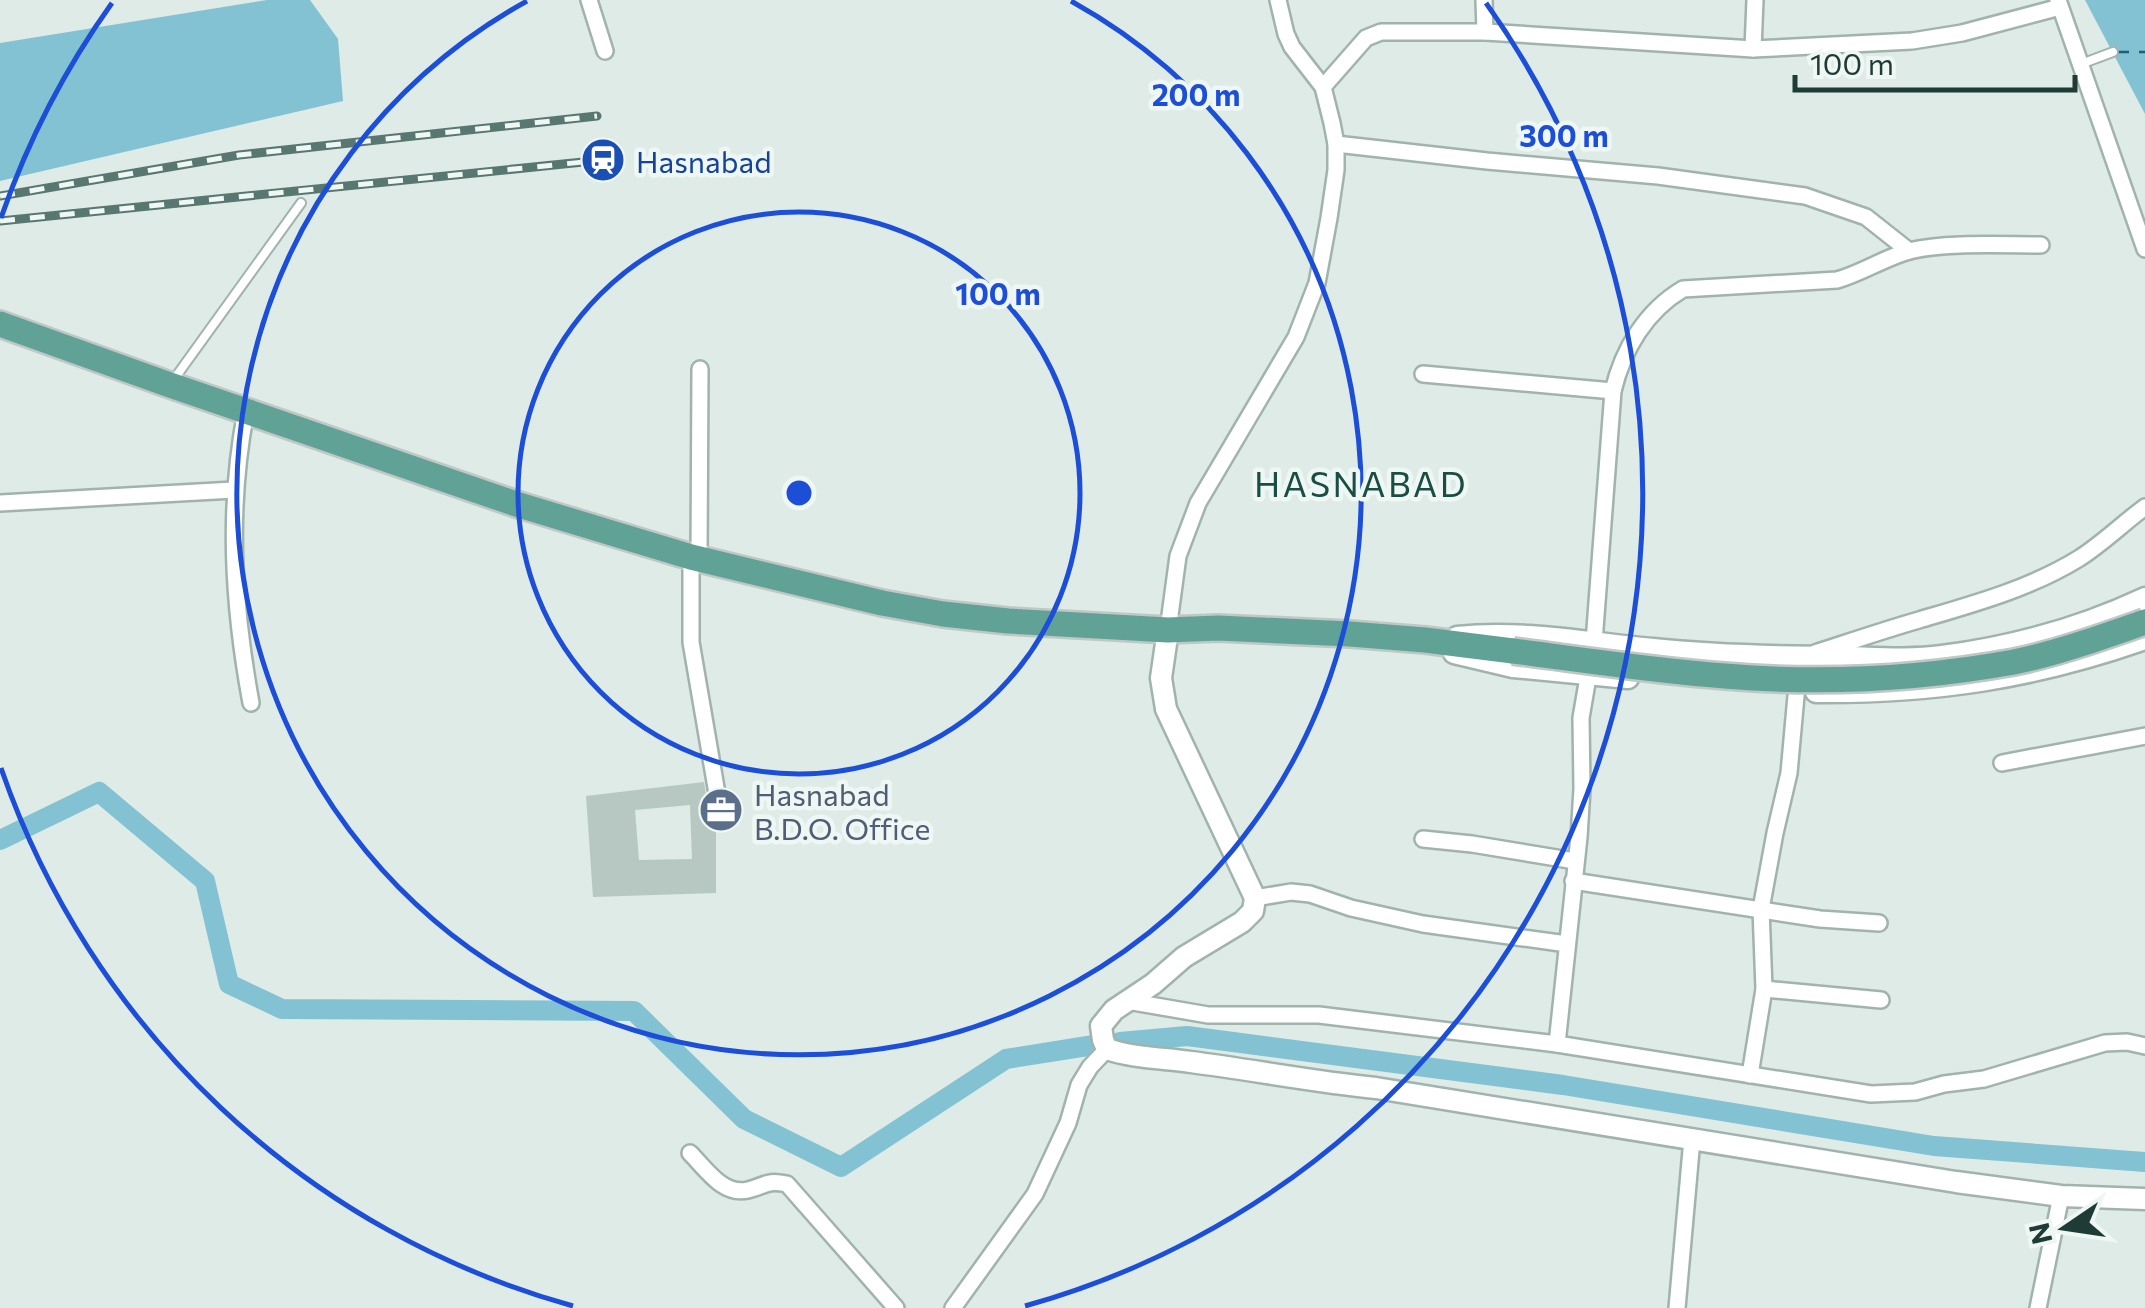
<svg xmlns="http://www.w3.org/2000/svg" width="2145" height="1308" font-family="Commissioner,sans-serif">
<style>
.water{fill:#83c2d3}
.lines{fill:none;stroke-linecap:round;stroke-linejoin:round}
.canal{stroke:#83c2d3;stroke-width:20}
.ferry{stroke:#176279;stroke-width:2.5;stroke-dasharray:12 10;stroke-linecap:butt}
.building{fill:#b7c8c2;fill-rule:evenodd}
.service-casing{stroke:#a1b3ad;stroke-width:12}
.minor-casing{stroke:#a1b3ad;stroke-width:20}
.tertiary-casing{stroke:#a1b3ad;stroke-width:25}
.primary-casing{stroke:#c0c8c6;stroke-width:30}
.service{stroke:#fff;stroke-width:8}
.minor{stroke:#fff;stroke-width:15}
.tertiary{stroke:#fff;stroke-width:20}
.primary{stroke:#61a296;stroke-width:25}
.rail-casing{stroke:#597771;stroke-width:9}
.rail{stroke:#eff7f4;stroke-width:5;stroke-dasharray:15;stroke-linecap:butt}
.primary-bridge-casing{stroke:#c0c8c6;stroke-width:30;stroke-linecap:butt}
.primary-bridge{stroke:#61a296;stroke-width:25}
.ring{fill:none;stroke:#1d4ed8;stroke-width:5}
.labels{text-anchor:middle;dominant-baseline:central;stroke-width:9;stroke-linejoin:round;paint-order:stroke}
.transit-label{font-size:30px;fill:#164399;stroke:#eff7f4;text-anchor:start}
.service-label{font-size:30px;fill:#4e5e75;stroke:#eff7f4;text-anchor:start}
.quarter-label{font-size:35px;letter-spacing:2.5px;fill:#1a4e44;stroke:#eff7f4}
.centre{fill:#1d4ed8;stroke:#eff7f4;stroke-width:5}
.ring-label{font-size:30px;text-anchor:middle;font-weight:bold;fill:#1d4ed8;stroke:#eff7f4;stroke-width:9;stroke-linejoin:round;paint-order:stroke}
</style>
<rect width="100%" height="100%" fill="#deebe6"/>
<!-- water -->
<g class="water">
<path d="M267,0H310L338,39L343,101L0,181V43Z"/>
<path d="M2085,0H2145V114Z"/>
</g>
<g class="lines">
<!-- canal -->
<g class="canal">
<path d="M0,840L99,792L205,881L229,984L282,1009L634,1011L744,1119L841,1167L1006,1059L1094,1045"/>
<path d="M1120,1042L1187,1036L1563,1085L1934,1146L2145,1162"/>
</g>
<!-- ferry -->
<path class="ferry" d="M2117,52H2145"/>
</g>
<!-- building -->
<path class="building" d="M704,782L709,814L714,822L716,821V893L593,897L586,796ZM690,805L692,859L639,860L635,810Z"/>
<g class="lines">
<defs>
<g id="service">
<path d="M2081,64L2113,52"/>
<path d="M172,382L301,203"/>
</g>
<g id="minor">
<path d="M589,0L605,51"/>
<path d="M1484,0L1485,32"/>
<path d="M2058,0L2145,249"/>
<path d="M1753,49L1755,0"/>
<path d="M1323,87L1366,38L1381,32H1485L1753,49L1912,41L1962,33L2060,7"/>
<path d="M1336,144L1487,161L1658,176L1805,196L1866,217L1909,251"/>
<path d="M1423,374L1613,391"/>
<path d="M246,411C227,509 233,606 251,703"/>
<path d="M0,503L234,490"/>
<path d="M691,557V642L720,811"/>
<path d="M699,559L700,369"/>
<path d="M1168,630L1178,556L1198,503L1296,337L1317,283L1329,218L1336,170V144L1332,123L1323,87L1292,47L1286,34L1278,0"/>
<path d="M1815,653C1849,642 1884,630 1919,620C1973,604 2029,589 2078,559C2102,544 2122,524 2145,507"/>
<path d="M2002,763L2145,736"/>
<path d="M1423,839L1472,844L1575,861"/>
<path d="M1573,881L1820,919L1879,923"/>
<path d="M1255,898L1291,892L1310,894L1351,908L1423,924L1567,944"/>
<path d="M1764,989L1881,1000"/>
<path d="M1127,1001L1208,1015H1319L1557,1044L1871,1094L1915,1092L1944,1084L1984,1079L2105,1043L2127,1042L2145,1046"/>
<path d="M1557,1044L1579,837L1582,789L1581,718L1594,642L1613,391C1623,349 1646,311 1683,289L1837,280C1862,273 1884,258 1909,251C1945,242 2003,245 2041,245"/>
<path d="M1750,1075L1764,989L1761,909L1775,833L1789,773L1798,674"/>
<path d="M690,1153C706,1169 723,1196 748,1190C767,1185 766,1180 787,1184L896,1308"/>
<path d="M953,1308L1035,1194L1068,1123L1079,1085L1090,1067L1107,1049"/>
<path d="M1677,1308L1692,1139"/>
<path d="M2038,1308L2061,1196"/>
</g>
<g id="tertiary">
<path d="M1168,630L1161,678L1166,709L1255,898L1253,911L1242,922L1184,957L1153,984L1114,1010L1101,1026L1103,1040L1107,1049C1133,1058 1164,1058 1191,1062C1253,1070 1314,1082 1376,1088L1956,1182L2061,1196L2145,1199"/>
<path d="M1457,637C1523,630 1587,643 1653,649C1719,656 1784,657 1850,657C1880,658 1912,660 1942,656C2012,647 2081,628 2145,598"/>
<path d="M1454,653L1513,667L1628,678"/>
<path d="M1816,692C1934,693 2034,678 2145,639"/>
</g>
<path id="primary" d="M0,324L170,385L519,505L691,557L882,603L943,614L1008,621L1168,630L1218,628L1350,634L1425,640L1513,651"/>
</defs>
<!-- service casing -->
<use href="#service" class="service-casing"/>
<!-- minor casing -->
<use href="#minor" class="minor-casing"/>
<!-- tertiary casing -->
<use href="#tertiary" class="tertiary-casing"/>
<!-- primary casing -->
<use href="#primary" class="primary-casing"/>
<!-- service -->
<use href="#service" class="service"/>
<!-- minor -->
<use href="#minor" class="minor"/>
<!-- tertiary -->
<use href="#tertiary" class="tertiary"/>
<!-- primary -->
<use href="#primary" class="primary"/>
<defs>
<g id="rail">
<path d="M0,196L239,155L597,116"/>
<path d="M0,221L603,160"/>
</g>
</defs>
<!-- rail casing -->
<use href="#rail" class="rail-casing"/>
<!-- rail -->
<use href="#rail" class="rail"/>
<defs>
<path id="primary-bridge" d="M1513,651C1584,660 1655,671 1725,676C1820,684 1920,679 2014,662C2058,653 2102,637 2145,622"/>
</defs>
<!-- primary-bridge casing -->
<use href="#primary-bridge" class="primary-bridge-casing"/>
<!-- primary-bridge -->
<use href="#primary-bridge" class="primary-bridge"/>
</g>
<!-- distance rings -->
<g class="ring">
<circle cx="799" cy="493" r="281"/>
<path d="M1071 1A562 562 0 1 1 527 1"/>
<path d="M573 1306A844 844 0 0 1 1 768M1 218A844 844 0 0 1 112 3M1486 3A844 844 0 0 1 1025 1306"/>
</g>
<!-- icons -->
<defs>
<symbol id="station-disc" viewBox="-11 -11 22 22"><circle r="9.5" fill="#1a4fb4" stroke="#eff7f4"/><path d="M-3-6H3Q5-6 5-4V2Q5 4 3 4L4.5 6H3L1.5 4h-3L-3 6H-4.5L-3 4Q-5 4-5 2V-4Q-5-6-3-6ZM-3.5-4v3h7v-3ZM-3.5 1v1.5H-2V1ZM2 1v1.5H3.5V1Z" fill="#fff"/></symbol>
<symbol id="office-disc" viewBox="-11 -11 22 22"><circle r="9.5" fill="#5c6f8a" stroke="#eff7f4"/><path d="M-6-3h4V-5.5h4V-3h4V5H-6ZM-1-4.5V-3h2v-1.5ZM-6 0V1H6V0Z" fill="#fff"/></symbol>
</defs>
<g fill-rule="evenodd">
<use href="#station-disc" x="578" y="135" width="50" height="50"/>
<use href="#office-disc" x="696" y="785" width="50" height="50"/>
</g>
<g class="labels">
<!-- transit labels -->
<g class="transit-label">
<text x="636" y="160">Hasnabad</text>
</g>
<!-- service labels -->
<g class="service-label">
<text x="754" y="793">Hasnabad<tspan x="754" dy="34">B.D.O. Office</tspan></text>
</g>
<!-- quarter labels -->
<g class="quarter-label">
<text x="1361" y="482">HASNABAD</text>
</g>
</g>
<circle cx="799" cy="493" r="15" class="centre"/>
<g class="ring-label">
<text x="1196" y="106">200 m</text>
<text x="1564" y="147">300 m</text>
<text x="998" y="305">100 m</text>
</g>
<!-- north arrow -->
<g transform="translate(2065 1228) rotate(257)" stroke="#eff7f4" stroke-width="8" paint-order="stroke">
<path d="M0-8L18 38L0 25L-18 38Z" fill="#1f3b35"/>
<text y="-15" font-size="28" font-weight="bold" text-anchor="middle" fill="#1f3b35">N</text>
</g>
<!-- scale -->
<path d="M1795 75v15h280v-15" fill="none" stroke="#1f3b35" stroke-width="5"/>
<text x="1810" y="75" font-size="30" fill="#1f3b35" stroke="#eff7f4" stroke-width="8" paint-order="stroke">100 m</text>
</svg>
